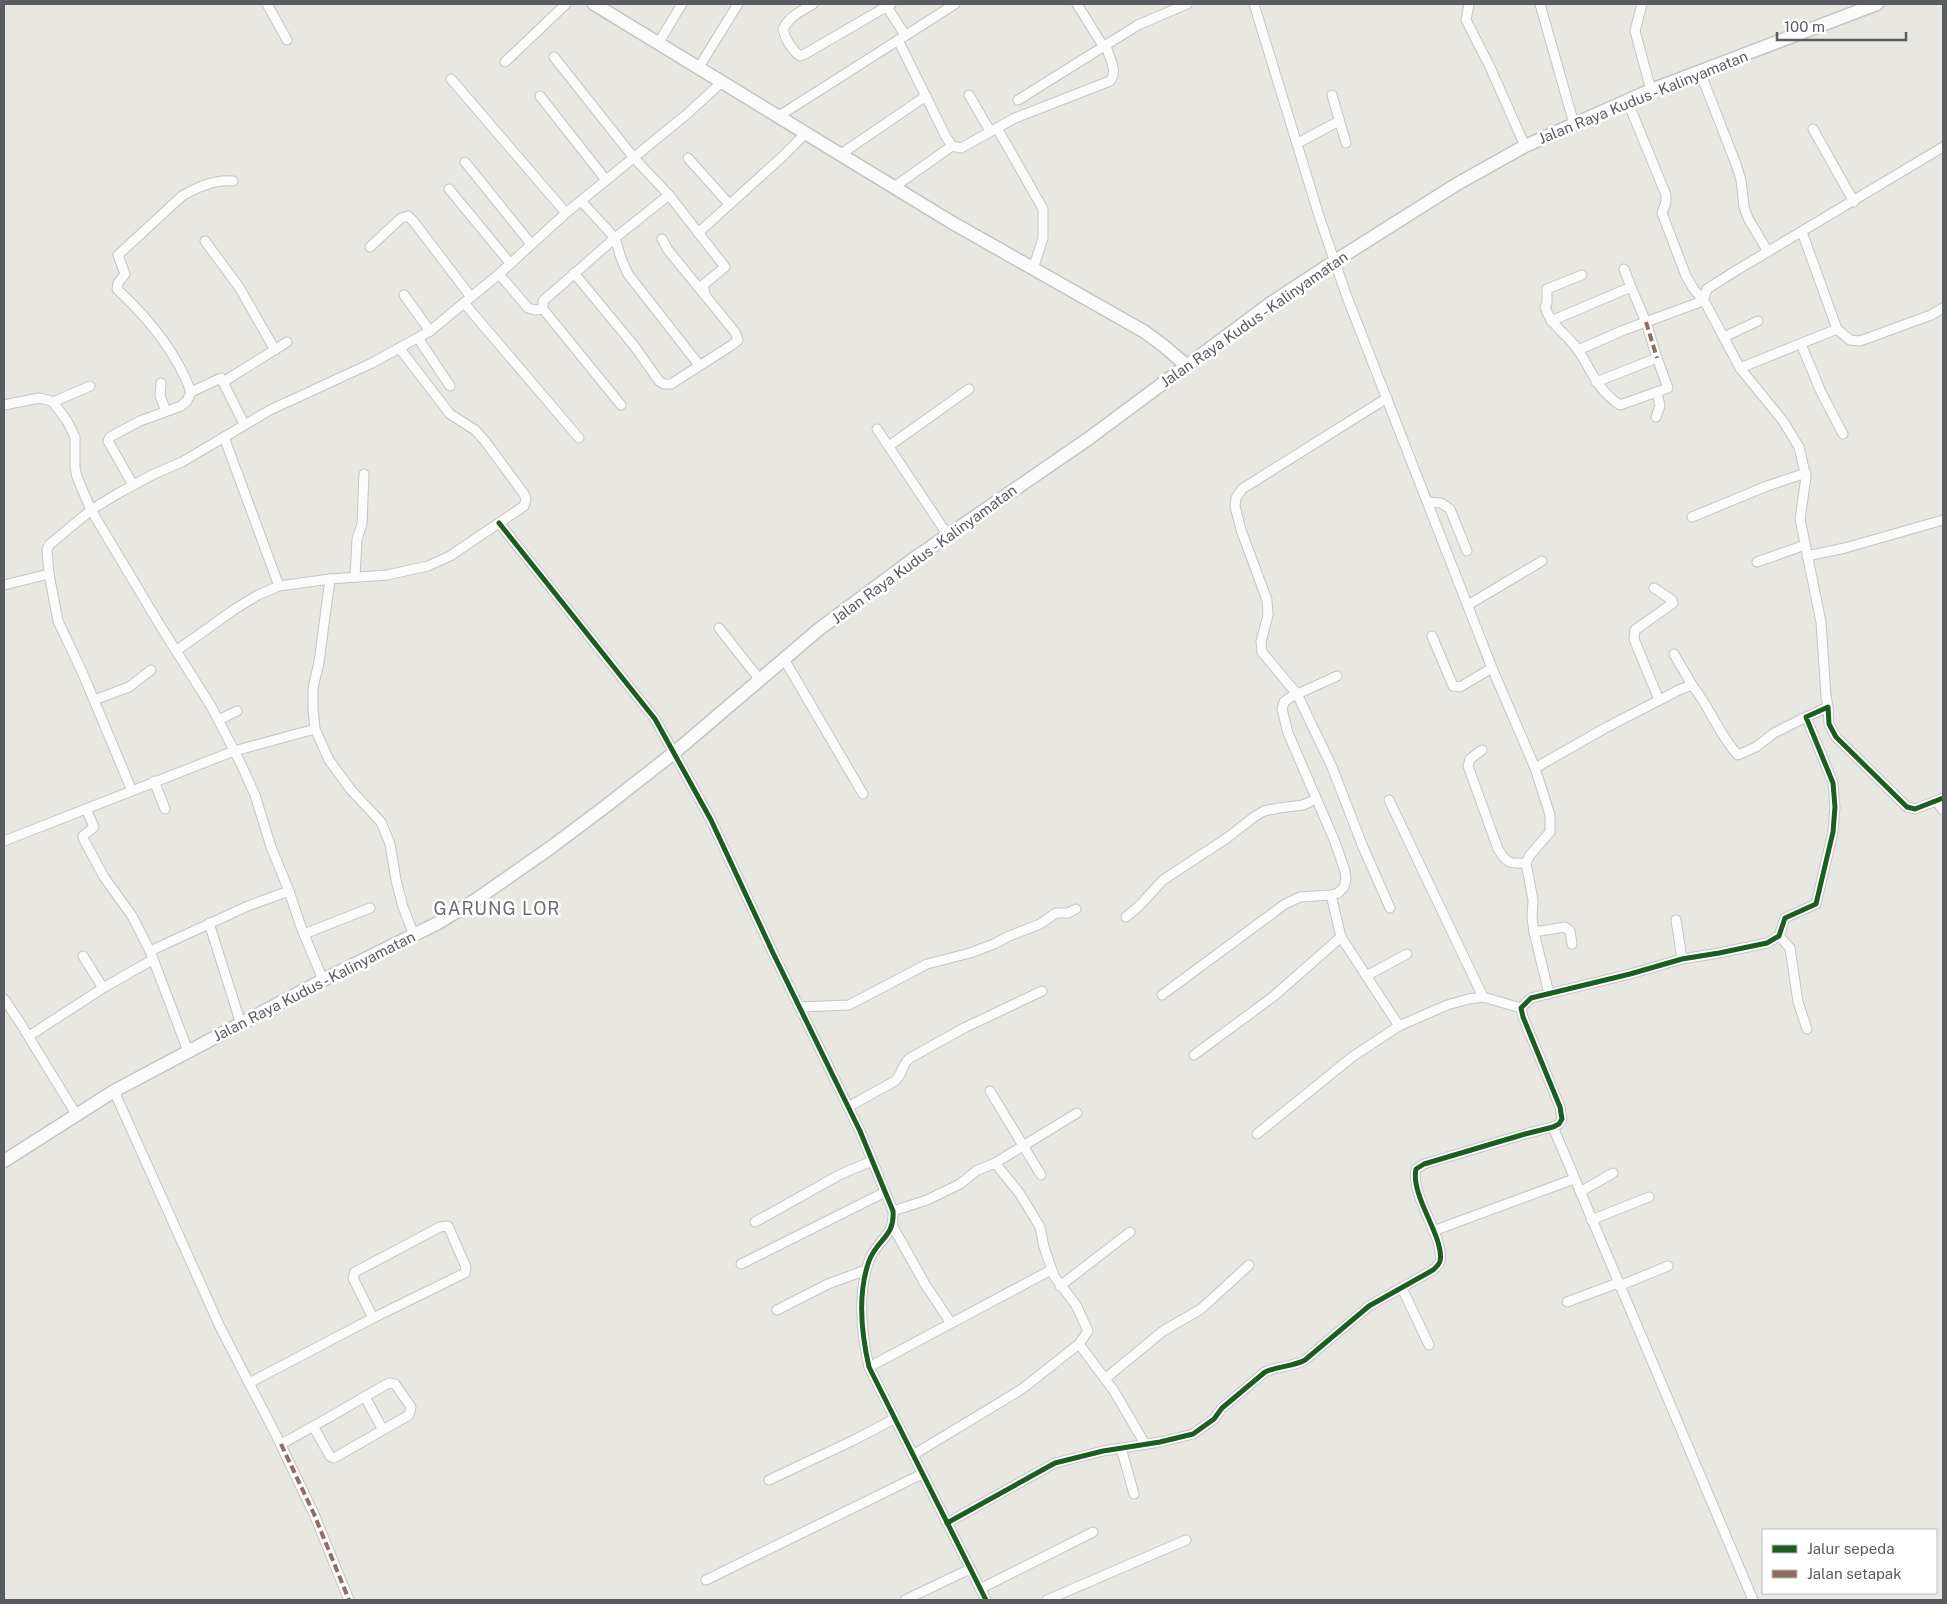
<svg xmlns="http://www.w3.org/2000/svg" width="1947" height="1604" font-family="'Public Sans',sans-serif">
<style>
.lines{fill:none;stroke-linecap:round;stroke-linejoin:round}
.street-casing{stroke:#c5c5c5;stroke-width:11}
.secondary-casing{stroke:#c4c5c4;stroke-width:15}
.street{stroke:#fcfbfb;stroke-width:9}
.secondary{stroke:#fcfbfb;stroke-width:12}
.quiet{stroke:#8d6e63;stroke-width:4;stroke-dasharray:8 4;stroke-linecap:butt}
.cycleway-casing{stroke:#fff;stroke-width:8}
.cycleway{stroke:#1b5e20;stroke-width:5}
.labels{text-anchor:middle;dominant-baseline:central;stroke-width:5;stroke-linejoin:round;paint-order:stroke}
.street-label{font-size:15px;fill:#595c60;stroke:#fff}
.quarter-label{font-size:18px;letter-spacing:1px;fill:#6a6e71;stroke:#fff}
</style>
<rect width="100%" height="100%" fill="#e8e7e2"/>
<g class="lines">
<defs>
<g id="street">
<path d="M267,4L287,40"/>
<path d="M813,4C802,11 789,16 783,29C785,39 792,50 800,56L805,54L891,4"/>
<path d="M1077,4L1103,46"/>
<path d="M1254,4L1320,219L1347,297L1492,668L1535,768L1550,815V832L1530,855L1526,863L1533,900L1532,918L1534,932L1549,994"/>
<path d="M1469,4L1466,20L1490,67L1525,146"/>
<path d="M1540,4L1574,124"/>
<path d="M1642,4L1635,31L1651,90"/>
<path d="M887,7L905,35"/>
<path d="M898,40L946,137L952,146L961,148L997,128"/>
<path d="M659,42L682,4"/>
<path d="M554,57L634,158L669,195L725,267L703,285L705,293"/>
<path d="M505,62L566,4"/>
<path d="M699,67L738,4"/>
<path d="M1700,72L1736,164L1741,180L1744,207L1748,218L1768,252"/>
<path d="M451,79L566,213"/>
<path d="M969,95L990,131"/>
<path d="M1332,95L1346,143"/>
<path d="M540,96L606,180"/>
<path d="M1018,100L1106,45"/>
<path d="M1627,100L1666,195V202L1662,213L1686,276L1693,288L1706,304L1740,368L1783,421L1799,447L1806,477L1800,519L1821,622L1826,696L1828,707"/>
<path d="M779,116L955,4"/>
<path d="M1813,129L1854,202"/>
<path d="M1298,143L1339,121"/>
<path d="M841,154L926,96"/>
<path d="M688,158L729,204"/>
<path d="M465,162L531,244"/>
<path d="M894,187L952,146"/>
<path d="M449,189L510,263"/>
<path d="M582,202L615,238L621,258L628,274L699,365"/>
<path d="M1802,232L1837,329"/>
<path d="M698,233L782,157L806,133"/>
<path d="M205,241L239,287L275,350"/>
<path d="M370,247L401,218L408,216L414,222L471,297"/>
<path d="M1033,269L1043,238V209L997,128L1015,118L1110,81C1119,70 1108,57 1106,45L1138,25L1187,4"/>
<path d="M1624,269L1631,287"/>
<path d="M574,273L635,347L659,381L664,384H671L732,345L738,340L735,332L668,250L662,239"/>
<path d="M499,274L528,308L535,310L543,309"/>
<path d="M1582,275L1547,289V303L1545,307C1551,326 1568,335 1578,350C1592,371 1597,390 1620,405L1668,388L1657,358L1596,382"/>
<path d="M404,295L430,331"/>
<path d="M1703,301L1707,289L1737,270L1943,147"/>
<path d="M464,303L579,438"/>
<path d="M1551,321L1631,287L1646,322L1657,358"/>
<path d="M1724,337L1758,321"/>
<path d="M418,338L450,386"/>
<path d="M1801,344L1821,392L1843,434"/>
<path d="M1578,350L1624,330L1703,301"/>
<path d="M1740,368L1837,329L1850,340L1860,341L1931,315L1943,308"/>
<path d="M223,382L287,342"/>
<path d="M161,383L160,396L166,411"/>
<path d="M191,392L221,378L244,424"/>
<path d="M1387,398L1242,489L1236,498L1235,506L1241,530L1267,600L1268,615L1261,642L1262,652L1297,694L1332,767L1363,847L1390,908"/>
<path d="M53,402L90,386"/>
<path d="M4,405L39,398L48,400L53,402L67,421L75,437V467L77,477L91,510L161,627L211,706L240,762L255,795L271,847L289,891L301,927L323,980"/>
<path d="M621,405L543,309V301L615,238L669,195"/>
<path d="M1656,417L1660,406L1657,392"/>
<path d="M877,429L947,534"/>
<path d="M224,437L279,586"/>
<path d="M889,446L969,389"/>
<path d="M133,485L108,441L110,437L140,421L181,406L187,401L191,392C177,353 147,317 117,289L118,283L125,274L118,255L182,196C197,187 215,179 233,181"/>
<path d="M1428,502L1441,503L1450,509L1467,551"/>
<path d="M1692,517L1767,486L1806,473"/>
<path d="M499,523L655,719L711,820L773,953L860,1131L893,1211C895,1237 877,1239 869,1261C857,1295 861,1332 869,1367L986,1600"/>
<path d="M1807,556L1845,548L1943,520"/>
<path d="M1757,562L1805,545"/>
<path d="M355,577L357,539L362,524L364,474"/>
<path d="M330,579L319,662L313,688V708L315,729L329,760L351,790L381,822L390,844L396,880L403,907L414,935"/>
<path d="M4,585L49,574"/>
<path d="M1654,588L1672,600L1673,603L1635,630L1634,639L1659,700"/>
<path d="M1468,605L1542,561"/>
<path d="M719,628L760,680"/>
<path d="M1432,636L1453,686L1460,687L1492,668"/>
<path d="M176,651L235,609L258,595L279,586L330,579L387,575L428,566L450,556L524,506L526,499L524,494L485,441L475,430L450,414L400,349"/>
<path d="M1674,654L1692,685"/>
<path d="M784,659L863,794"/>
<path d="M94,700L129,687L151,670"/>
<path d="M219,720L237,711"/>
<path d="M1482,750L1470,759L1468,766L1498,849C1507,864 1510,864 1526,863"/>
<path d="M1535,768L1607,727L1681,689L1692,685C1710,707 1719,735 1738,755L1756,747L1774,733L1806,717"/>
<path d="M154,781L165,809"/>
<path d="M132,791L83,674L58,621L49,574L47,550L49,545L91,510L117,494L154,474L182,462L270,410L372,363L430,331L499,274L566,213L687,114L722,82"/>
<path d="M1389,800L1483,997"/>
<path d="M1936,801L1943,810"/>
<path d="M86,809L94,827L83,836L84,840L104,877L132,916L150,951"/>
<path d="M4,841L234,751L315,729"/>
<path d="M1331,895L1341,937L1399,1026"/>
<path d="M1126,917L1139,906L1163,880L1227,838L1254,817L1264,811L1279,808L1303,805L1316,799"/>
<path d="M1676,920L1682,959"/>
<path d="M209,923L241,1024"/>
<path d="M1534,932L1565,927L1570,931L1572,944"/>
<path d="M304,934L370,908"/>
<path d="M1779,936L1790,948L1798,1002L1807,1029"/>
<path d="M83,956L103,988"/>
<path d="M1366,976L1407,954"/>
<path d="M1162,995L1285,904L1300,897L1331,895L1338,893L1344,887L1346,879L1345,871L1335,842L1288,733L1282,709L1284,702L1291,697L1337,676"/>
<path d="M4,999L19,1021L76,1114"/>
<path d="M800,1007L849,1005L927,964L970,953L994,944L1007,937L1040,924L1056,913H1068L1076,909"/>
<path d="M29,1036L103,988L152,960"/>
<path d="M188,1051L150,951L248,906L289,891"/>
<path d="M1194,1055L1274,996L1341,937"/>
<path d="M114,1091L220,1327L276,1435L314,1514L349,1600"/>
<path d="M990,1091L1041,1175"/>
<path d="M848,1107L895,1081C903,1074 901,1065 910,1058L964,1028L1042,991"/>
<path d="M1553,1127L1753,1600"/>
<path d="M1257,1134L1352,1057L1399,1026L1447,1005L1469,999L1483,997L1521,1008"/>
<path d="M995,1163L1077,1113"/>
<path d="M1580,1192L1613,1173"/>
<path d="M893,1211L927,1200L960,1184L976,1171L995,1163L1020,1194L1040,1227L1044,1247L1054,1276L1076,1305L1088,1331L1079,1344"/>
<path d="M1591,1220L1649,1197"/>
<path d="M755,1222L841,1174L872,1161"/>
<path d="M893,1227L925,1284L951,1323"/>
<path d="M1433,1231L1574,1179"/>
<path d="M741,1264L885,1192"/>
<path d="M1060,1286L1130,1232"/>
<path d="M1619,1286L1668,1266"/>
<path d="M1402,1288L1429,1345"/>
<path d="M1567,1302L1618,1283"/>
<path d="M777,1310L828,1284L866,1270"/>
<path d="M869,1367L1051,1270"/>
<path d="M1106,1378L1163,1331L1201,1309L1249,1265"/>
<path d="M249,1383L373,1318L465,1273L466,1267L448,1226L440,1227L355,1272L353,1278L373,1318"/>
<path d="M365,1397L383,1430"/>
<path d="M281,1444C317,1425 353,1403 389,1383L395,1384L411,1407L409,1415L334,1458L330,1456L313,1426"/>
<path d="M1121,1448L1134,1494"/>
<path d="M913,1455L1022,1389L1079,1344L1114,1391L1145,1444"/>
<path d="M769,1480L854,1440L894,1419"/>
<path d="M947,1523L1055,1463L1103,1451L1160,1442L1193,1434L1214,1419L1222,1408L1265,1372C1278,1366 1292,1367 1305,1360L1369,1306L1433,1270C1436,1267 1439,1265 1440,1261C1445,1238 1410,1196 1416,1169L1424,1164L1525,1134L1553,1127L1559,1124L1562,1119L1560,1107L1523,1017L1521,1008L1531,998L1630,974L1682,959L1719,953L1767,943L1779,936L1785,918L1816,904L1833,832L1835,807L1833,783L1806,717L1828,707L1829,724L1836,737L1907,807L1915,809L1943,798"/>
<path d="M706,1580L922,1474"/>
<path d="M980,1589L1093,1532"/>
<path d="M905,1600L970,1569"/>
<path d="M1047,1600L1186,1540"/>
</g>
<g id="secondary">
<path d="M594,4L951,222L1145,332L1165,347L1186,365"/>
<path d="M4,1161L114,1091L323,980L438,923L477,899L550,848L606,806L675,752L818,630L912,560L1088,439L1271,303L1335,261L1457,184L1525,146L1651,90L1877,4"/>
</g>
</defs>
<!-- street casing -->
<use href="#street" class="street-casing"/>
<!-- secondary casing -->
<use href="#secondary" class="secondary-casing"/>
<!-- street -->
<use href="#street" class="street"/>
<!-- secondary -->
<use href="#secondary" class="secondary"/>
<!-- quiet -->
<g class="quiet">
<path d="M1646,322L1657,358"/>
<path d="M281,1444L314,1514L349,1600"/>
</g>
<defs>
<g id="cycleway">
<path d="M499,523L655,719L711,820L773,953L860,1131L893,1211C895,1237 877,1239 869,1261C857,1295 861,1332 869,1367L986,1600"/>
<path d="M947,1523L1055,1463L1103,1451L1160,1442L1193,1434L1214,1419L1222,1408L1265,1372C1278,1366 1292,1367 1305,1360L1369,1306L1433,1270C1436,1267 1439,1265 1440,1261C1445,1238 1410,1196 1416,1169L1424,1164L1525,1134L1553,1127L1559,1124L1562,1119L1560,1107L1523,1017L1521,1008L1531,998L1630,974L1682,959L1719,953L1767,943L1779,936L1785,918L1816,904L1833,832L1835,807L1833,783L1806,717L1828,707L1829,724L1836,737L1907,807L1915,809L1943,798"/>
</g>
</defs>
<!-- cycleway casing -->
<use href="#cycleway" class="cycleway-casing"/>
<!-- cycleway -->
<use href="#cycleway" class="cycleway"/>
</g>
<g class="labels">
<!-- street labels -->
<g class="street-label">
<text transform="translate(1643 97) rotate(-22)">Jalan Raya Kudus - Kalinyamatan</text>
<text transform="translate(1254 319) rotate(-35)">Jalan Raya Kudus - Kalinyamatan</text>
<text transform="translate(924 554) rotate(-36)">Jalan Raya Kudus - Kalinyamatan</text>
<text transform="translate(314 986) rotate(-27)">Jalan Raya Kudus - Kalinyamatan</text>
</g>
<!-- quarter labels -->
<g class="quarter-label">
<text x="497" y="908">GARUNG LOR</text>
</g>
</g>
<!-- border -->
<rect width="1947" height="1604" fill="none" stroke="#595c60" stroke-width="10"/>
<!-- legend -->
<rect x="1762" y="1529" width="175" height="65" fill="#ffffff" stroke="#bdbebf"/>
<rect x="1772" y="1545" width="25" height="8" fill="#1b5e20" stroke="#bdbebf"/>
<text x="1807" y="1554" font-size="15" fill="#595c60">Jalur sepeda</text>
<rect x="1772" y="1570" width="25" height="8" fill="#8d6e63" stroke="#bdbebf"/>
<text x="1807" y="1579" font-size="15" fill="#595c60">Jalan setapak</text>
<!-- scale -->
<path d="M1777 32v8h129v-8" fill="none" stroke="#595c60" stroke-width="2.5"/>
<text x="1784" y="32" font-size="15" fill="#595c60" stroke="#ffffff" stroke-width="4" paint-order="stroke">100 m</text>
</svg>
